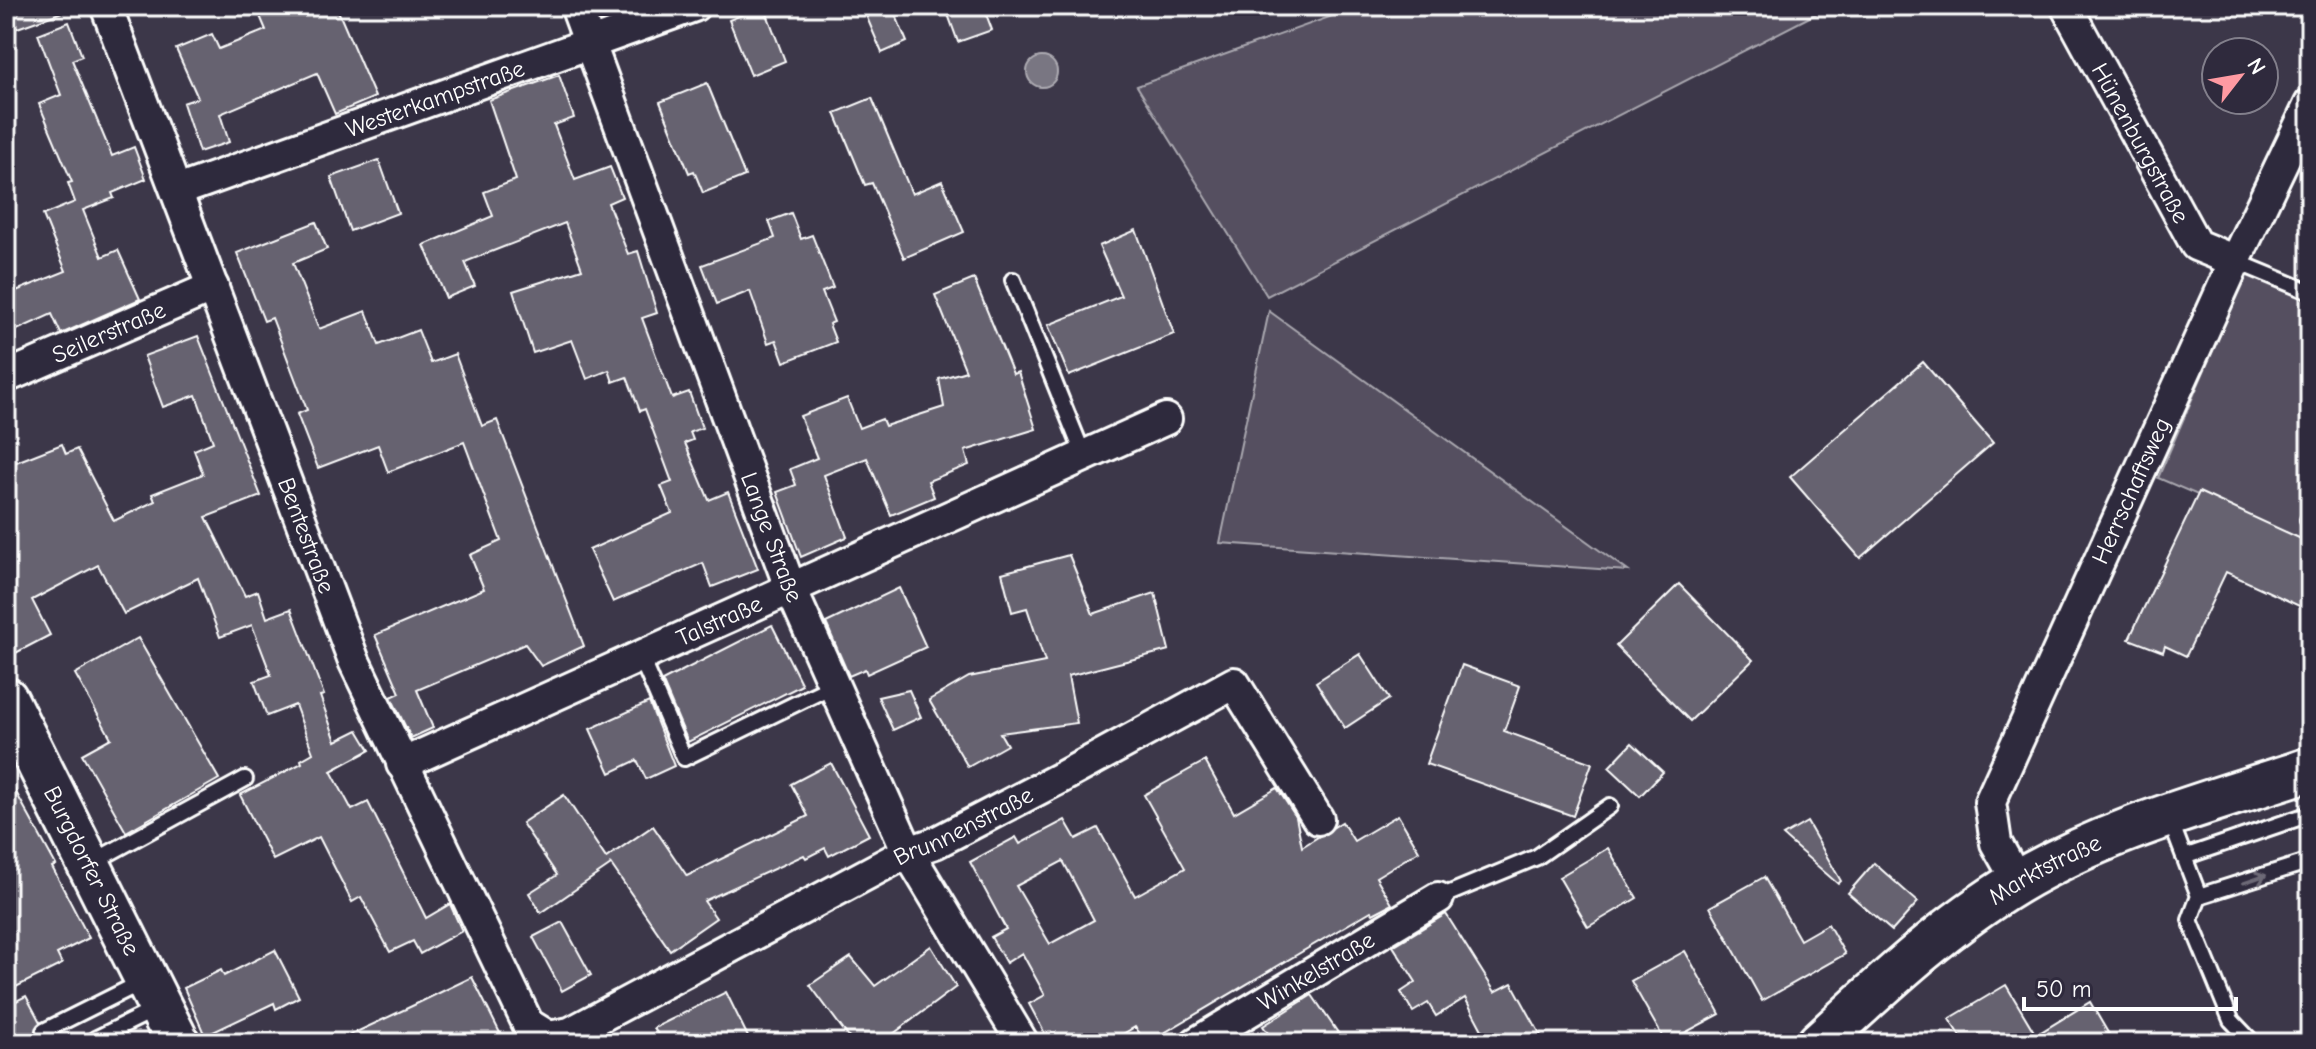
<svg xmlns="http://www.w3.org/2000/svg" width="2316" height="1049" font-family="'Comic Neue',sans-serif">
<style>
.green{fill:#555060;stroke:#aaa8b0;stroke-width:2}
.water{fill:#797682;stroke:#afadb4;stroke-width:2}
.building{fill:#666270;stroke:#fff;stroke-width:2;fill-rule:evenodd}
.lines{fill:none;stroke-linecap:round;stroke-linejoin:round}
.lane-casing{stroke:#fff;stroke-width:20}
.street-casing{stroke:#fff;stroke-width:36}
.secondary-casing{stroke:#fff;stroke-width:48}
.lane{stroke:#2f2a3d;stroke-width:14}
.street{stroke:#2f2a3d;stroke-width:30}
.secondary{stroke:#2f2a3d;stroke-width:42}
.oneway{stroke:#6d6a77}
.labels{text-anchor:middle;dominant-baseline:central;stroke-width:8;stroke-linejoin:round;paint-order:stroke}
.street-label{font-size:24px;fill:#fff;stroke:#2f2a3d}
</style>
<rect width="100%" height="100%" fill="#3c3749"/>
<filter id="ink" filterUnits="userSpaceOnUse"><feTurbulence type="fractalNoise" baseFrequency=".0125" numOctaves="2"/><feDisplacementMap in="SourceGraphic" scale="16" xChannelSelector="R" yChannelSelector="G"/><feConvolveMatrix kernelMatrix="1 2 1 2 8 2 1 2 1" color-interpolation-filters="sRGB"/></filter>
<g filter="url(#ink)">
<!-- green -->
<g class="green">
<path d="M1360,6H1831L1267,296L1137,86Z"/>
<path d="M2252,260L2310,283V543L2158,478Z"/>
<path d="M1269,311L1628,571L1220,543Z"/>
</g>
<!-- water -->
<circle class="water" cx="1042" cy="72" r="15"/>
<!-- building -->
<g class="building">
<path d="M6,6H70L71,9L6,32Z"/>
<path d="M283,6H298L303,16L336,6L375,97L335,114L317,73L220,114L229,142L199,152L183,103L198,98L176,49L212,34L219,49L266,30L260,16Z"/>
<path d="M764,6L785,61L751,75L729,20Z"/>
<path d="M862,6H892L907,42L882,53Z"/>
<path d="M945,6H983L992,30L958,42Z"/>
<path d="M69,22L82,56L72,60L112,156L134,147L146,179L112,193L114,198L83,210L102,257L118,250L140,299L61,334L52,314L6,335V295L66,271L43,215L75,202L68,183L72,182L39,104L61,95L38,34Z"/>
<path d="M559,75L574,118L554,125L575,180L610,167L622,197L608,203L628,254L638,251L657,313L642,318L672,398L689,392L702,428L690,432L693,440L685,443L709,500L728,492L758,569L712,587L703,563L613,602L589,550L672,513L661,486L672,482L645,409L640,411L627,377L613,382L609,370L587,379L572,340L533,353L513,291L582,269L565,223L465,262L475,286L446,298L424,245L493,216L484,192L516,180L489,100Z"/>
<path d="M707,83L745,176L703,193L694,171L689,173L660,102Z"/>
<path d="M872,98L912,194L942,181L964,232L904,258L872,183L865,185L835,113Z"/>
<path d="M379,160L398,213L350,231L331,177Z"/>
<path d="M791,213L801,239L812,235L833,288L822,292L834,322L829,324L836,342L784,362L776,340L768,343L750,291L717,304L702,265L775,238L769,221Z"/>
<path d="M316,222L327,249L293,263L319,329L366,311L379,345L418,330L431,363L455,354L482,426L497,420L584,646L541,666L525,644L417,690L433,728L411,738L391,697L400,693L375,635L484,589L470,555L501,541L464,442L388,472L378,445L318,468L297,414L307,410L272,318L264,321L237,253Z"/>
<path d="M1136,230L1174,334L1069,376L1048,325L1121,296L1099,246Z"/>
<path d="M974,279L1013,374L1018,372L1036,429L965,451L969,465L928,481L934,497L891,515L867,458L824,475L847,537L801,557L777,492L796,485L790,469L817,458L800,416L847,398L859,428L882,419L885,426L944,407L939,379L966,371L935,295Z"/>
<path d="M198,336L261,496L206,517L245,596L258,591L267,618L291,609L324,695L320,696L336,741L358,730L370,750L331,771L352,810L368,802L426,918L450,904L462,931L420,954L413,941L390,952L361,897L352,902L319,837L273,860L240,795L302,763L301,760L313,753L295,705L267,716L254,681L271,675L252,625L220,637L198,578L124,614L98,565L32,600L50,635L6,658V466L62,444L66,454L77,449L114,521L155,501L152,494L203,474L194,450L213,442L196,395L163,407L144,356Z"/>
<path d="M1923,362L1993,443L1860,558L1790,477Z"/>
<path d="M2199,492L2310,543V611L2226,572L2186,656L2165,646L2163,652L2129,639Z"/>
<path d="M1069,555L1093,614L1155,593L1169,650L1068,676L1077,723L1000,733L1007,745L968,767L929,700L969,677L1045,662L1027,608L1012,612L1002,573Z"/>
<path d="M1679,584L1753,660L1690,721L1616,646Z"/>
<path d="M899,588L926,647L867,674L865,669L849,676L826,623Z"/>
<path d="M772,625L802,685L688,742L662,681Z"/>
<path d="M138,638L219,779L126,832L82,754L111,738L75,674Z"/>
<path d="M1360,654L1389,699L1345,728L1316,682Z"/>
<path d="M1462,665L1520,686L1504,731L1592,763L1573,816L1426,764Z"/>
<path d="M909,690L921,717L893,730L878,697Z"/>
<path d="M649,702L674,766L646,779L637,760L610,773L590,729Z"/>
<path d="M1632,743L1663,772L1640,796L1609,767Z"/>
<path d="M1205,761L1234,813L1277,788L1296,817L1302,847L1342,822L1354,841L1398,815L1419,851L1376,877L1392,904L1373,914L1371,911L1147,1043L1135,1027L1107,1043H1050L1029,1004L1045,995L1022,953L1006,963L991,937L1006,929L970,862L1016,837L1020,844L1065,820L1076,839L1098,828L1135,896L1185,868L1144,795ZM1063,861L1094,920L1050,944L1016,886Z"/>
<path d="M831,763L869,835L829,856L825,848L806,858L804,855L704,901L716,918L670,950L610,863L611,865L541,913L529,893L557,875L522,823L564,795L606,858L653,826L687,876L808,816L791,784Z"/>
<path d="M6,774L56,865L52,867L89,938L57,954L62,964L14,988L6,973Z"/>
<path d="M1807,822L1841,881L1838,884L1783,836Z"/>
<path d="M1608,848L1637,898L1588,927L1559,877Z"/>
<path d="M1874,863L1918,902L1892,931L1848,893Z"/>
<path d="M1764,877L1800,940L1828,924L1845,954L1762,1001L1710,907Z"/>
<path d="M1446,914L1495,992L1512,983L1545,1043H1489L1465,998L1436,1016L1428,1003L1413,1012L1401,992L1416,982L1393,946Z"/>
<path d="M562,922L591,975L562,991L533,937Z"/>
<path d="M931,946L956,987L881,1043H853L810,985L851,957L875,986Z"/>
<path d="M275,950L299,997L276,1009L274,1003L205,1036L184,988L221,970L224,976Z"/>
<path d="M1685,951L1720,1014L1666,1043L1631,981Z"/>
<path d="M472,977L505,1043H333L412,1006Z"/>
<path d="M2006,985L2036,1035L2090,1002L2114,1043H1964L1949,1019Z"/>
<path d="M726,992L751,1043H663L654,1028Z"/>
<path d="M1312,995L1345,1043H1275L1263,1026Z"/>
<path d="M26,996L40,1022L35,1035L50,1043H6V1006Z"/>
</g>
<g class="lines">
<defs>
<g id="lane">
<path d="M2235,261L2310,292"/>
<path d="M1013,280L1084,456"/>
<path d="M2308,520L2310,521"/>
<path d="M640,656L684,758L834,685"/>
<path d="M2169,817L2199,896L2190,920L2231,1020L2253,1043"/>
<path d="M2184,857L2310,814"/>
<path d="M93,862L245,779"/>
<path d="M2199,896L2310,861"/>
<path d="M1438,898L1537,857L1610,806"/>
<path d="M44,1031L142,982"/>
<path d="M95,1039L156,1009"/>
</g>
<g id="street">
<path id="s1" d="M106,6L354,661L528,1024L549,1037L550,1043"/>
<path id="s2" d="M576,6L790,587L908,852L1023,1043"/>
<path id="s3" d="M2066,6L2196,245L2235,261"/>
<path id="s4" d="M177,191L694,6"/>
<path id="s5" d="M6,377L213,287"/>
<path id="s6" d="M402,764L1166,419"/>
<path id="s7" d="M2018,882L1996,843L1990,802L2235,261L2310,104"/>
<path id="s8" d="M549,1037L570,1033L908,852L935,843L1060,778L1234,683L1318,819"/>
<path id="s9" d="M1196,1043L1438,898"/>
</g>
<g id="secondary">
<path id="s10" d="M6,699L178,1043"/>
<path id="s11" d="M1819,1043C1882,985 1943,927 2016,883C2106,829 2212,802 2310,769"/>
</g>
</defs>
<!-- lane casing -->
<use href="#lane" class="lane-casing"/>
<!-- street casing -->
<use href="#street" class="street-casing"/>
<!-- secondary casing -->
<use href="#secondary" class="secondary-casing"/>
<!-- lane -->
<use href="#lane" class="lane"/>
<!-- street -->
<use href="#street" class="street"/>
<!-- secondary -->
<use href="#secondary" class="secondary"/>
</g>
<!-- one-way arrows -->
<defs><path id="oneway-shaft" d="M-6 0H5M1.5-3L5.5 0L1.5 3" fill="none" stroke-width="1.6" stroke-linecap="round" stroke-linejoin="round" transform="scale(2)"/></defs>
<use class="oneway" href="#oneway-shaft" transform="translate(2255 879) rotate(-19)"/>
</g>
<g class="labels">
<!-- street labels -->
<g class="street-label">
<text stroke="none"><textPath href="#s4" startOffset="274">Westerkampstraße</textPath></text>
<text stroke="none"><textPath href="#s3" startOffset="156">Hünenburgstraße</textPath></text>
<text stroke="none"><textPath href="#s5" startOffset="112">Seilerstraße</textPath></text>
<text stroke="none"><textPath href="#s7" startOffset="428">Herrschaftsweg</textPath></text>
<text stroke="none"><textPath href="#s1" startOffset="566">Bentestraße</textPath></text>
<text stroke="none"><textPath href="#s2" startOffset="566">Lange Straße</textPath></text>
<text stroke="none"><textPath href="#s6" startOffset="348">Talstraße</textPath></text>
<text stroke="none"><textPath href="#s8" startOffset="466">Brunnenstraße</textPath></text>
<text stroke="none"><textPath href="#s10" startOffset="192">Burgdorfer Straße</textPath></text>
<text stroke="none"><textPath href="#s11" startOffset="286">Marktstraße</textPath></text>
<text stroke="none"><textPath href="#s9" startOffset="140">Winkelstraße</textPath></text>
</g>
</g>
<!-- margin -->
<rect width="2316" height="1049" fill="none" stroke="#2f2a3d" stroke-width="32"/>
<rect x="16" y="16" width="2284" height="1017" fill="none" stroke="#fff" stroke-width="3" filter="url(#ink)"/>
<!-- north arrow -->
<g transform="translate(2240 76) rotate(59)"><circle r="38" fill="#2f2a3d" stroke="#827f8b" stroke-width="2"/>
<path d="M0-6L14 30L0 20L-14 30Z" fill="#ff9aa2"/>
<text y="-12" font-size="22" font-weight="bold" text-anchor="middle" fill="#ffffff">N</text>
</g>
<!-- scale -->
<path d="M2024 997v12h212v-12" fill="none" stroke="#ffffff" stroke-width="4"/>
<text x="2036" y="997" font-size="24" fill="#ffffff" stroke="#2f2a3d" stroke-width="6" paint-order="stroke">50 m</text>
</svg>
